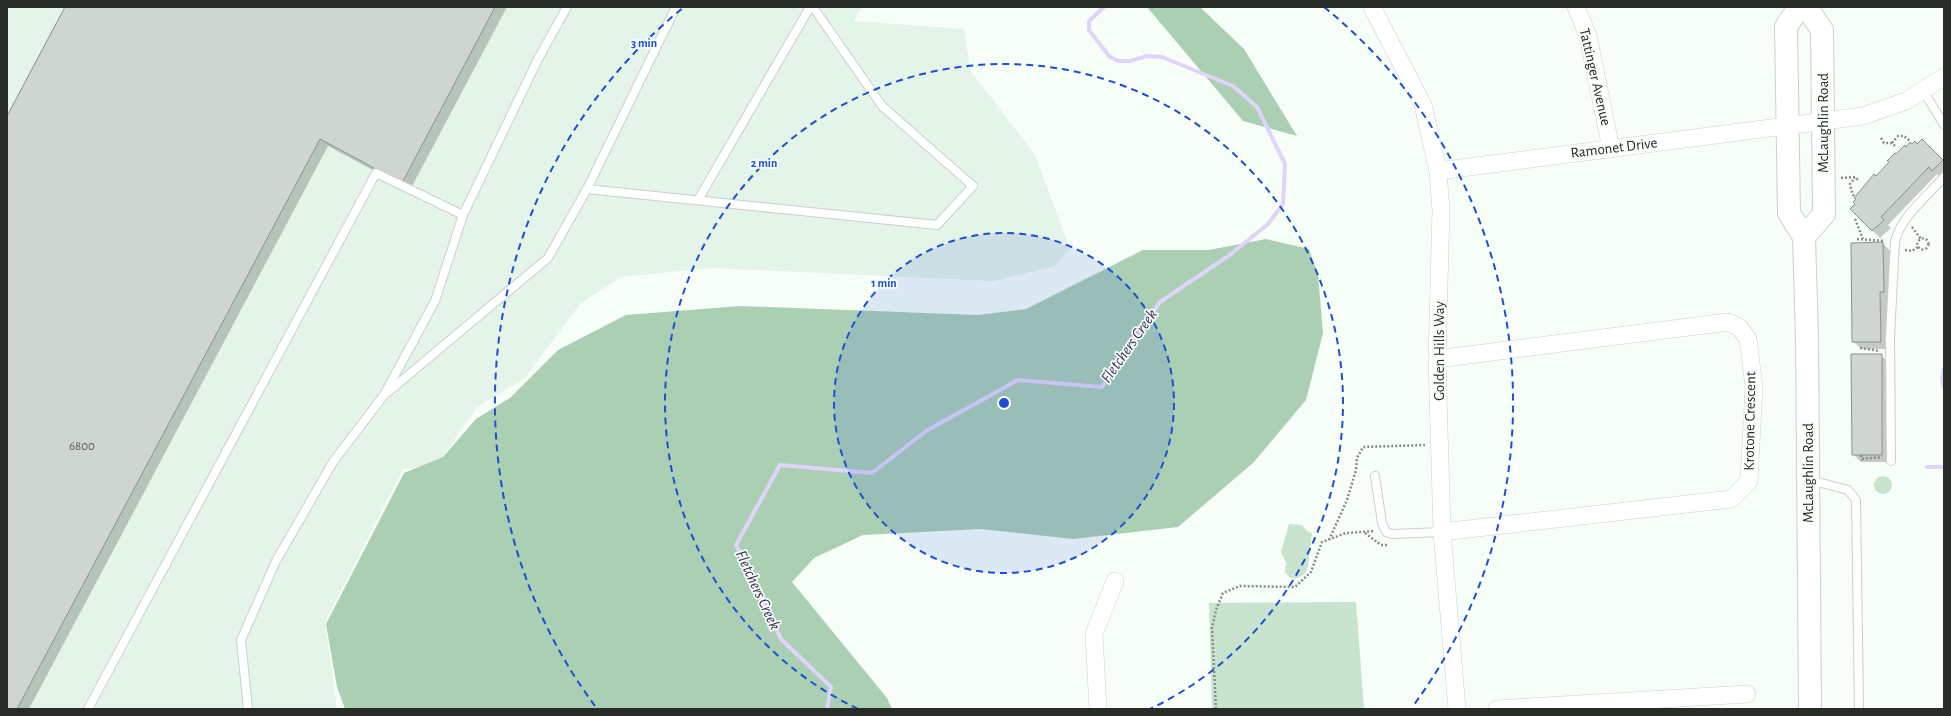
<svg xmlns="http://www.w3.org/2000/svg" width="1951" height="716" font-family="'Alegreya Sans',sans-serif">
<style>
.built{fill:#e4f4e8}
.green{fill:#c8e3ce}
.forest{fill:#aacfb3}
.shadow{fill:#0003}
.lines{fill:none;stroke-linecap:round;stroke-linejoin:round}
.stream{stroke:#e1d4fc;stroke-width:4}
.building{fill:#ced6cf;stroke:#8a928c}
.lane-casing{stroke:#c9d1cb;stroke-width:10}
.street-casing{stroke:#c9d1cb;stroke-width:18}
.secondary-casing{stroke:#c9d1cb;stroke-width:24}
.path{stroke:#888d88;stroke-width:2.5;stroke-dasharray:2 2;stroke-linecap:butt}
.lane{stroke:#fff;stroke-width:8}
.street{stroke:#fff;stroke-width:17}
.secondary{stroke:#fff;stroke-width:22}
.ring{fill:none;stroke:#1d4ed8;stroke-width:2;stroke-dasharray:7 5}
.labels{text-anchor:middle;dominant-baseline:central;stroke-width:3.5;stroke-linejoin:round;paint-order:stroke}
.number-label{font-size:13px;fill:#525652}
.street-label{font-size:15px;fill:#282b28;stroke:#f6fef7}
.water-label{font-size:16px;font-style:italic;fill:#3c295a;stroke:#f6fef7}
.centre{fill:#1d4ed8;stroke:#f6fef7;stroke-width:2}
.ring-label{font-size:12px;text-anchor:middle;font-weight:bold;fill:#1d4ed8;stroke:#f6fef7;stroke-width:3.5;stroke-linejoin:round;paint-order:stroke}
</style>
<rect width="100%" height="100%" fill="#f6fef7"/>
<!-- built -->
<path class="built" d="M7,7H862L853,21L964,29L970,70L1035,155L1070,249L1053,267L994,281L712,268L621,277L580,304L524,379L477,407L437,465L403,469L325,622L337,709H7Z"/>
<!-- green -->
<g class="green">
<circle cx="1883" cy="485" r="9"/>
<path d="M1289,524L1302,525L1307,531L1312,533L1308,567L1305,574L1295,579L1289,577L1285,572L1286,563L1281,552Z"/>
<path d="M1356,602L1364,709H1212L1209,603Z"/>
</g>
<!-- forest -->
<g class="forest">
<path d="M1147,7H1200L1244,49L1297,136L1243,121Z"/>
<path d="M1266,239L1309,249L1318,275L1323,333L1306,400L1253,463L1178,527L1073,539L981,529L863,535L814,558L792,582L887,698L892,709H345L337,687L326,624L404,473L443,457L476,419L511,397L558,350L626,315L740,306L978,315L1026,309L1143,250H1209Z"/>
</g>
<!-- shadow -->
<g class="shadow">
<path d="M66,7H507L410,190L328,146L29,709H7V119Z"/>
<path d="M1922,140L1944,162V174L1941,178L1937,174L1888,225L1891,228L1880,238L1851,209L1856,204L1854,202L1859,192L1906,148L1917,145Z"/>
<path d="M1883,243L1890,251L1891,299H1887L1888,349H1861L1853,341Z"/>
<path d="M1881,355L1889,363L1890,462H1861L1853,454Z"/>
</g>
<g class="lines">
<!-- stream -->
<g class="stream">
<path d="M1944,369L1942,378L1944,388"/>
<path d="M1927,467H1944"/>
<path d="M827,709L831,687L781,639L736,545L780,465L872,473L926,431L1018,380L1102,387L1160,302L1231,254L1268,224L1283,204L1285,164L1257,107L1233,86L1162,57L1147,56L1130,61H1118L1109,56L1089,30V21L1104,7"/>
</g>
</g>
<!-- building -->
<g class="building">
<path d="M65,7H495L402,183L320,139L17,709H7V116Z"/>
<path d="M1922,139L1943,160L1932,171L1929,167L1881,217L1884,220L1872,231L1850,209L1855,204L1853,202L1856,199L1854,198L1874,174L1876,176L1889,162L1887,161L1895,153L1896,154L1905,145L1906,147L1910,142L1912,144L1915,141L1917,144Z"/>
<path d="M1883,242L1884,292H1880L1881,342H1852L1851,243Z"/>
<path d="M1851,354H1882V455H1852Z"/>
</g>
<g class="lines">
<defs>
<g id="lane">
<path d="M1923,90L1944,125"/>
<path d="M587,189L937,225L973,186L882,106L813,7"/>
<path d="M698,200L810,7"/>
<path d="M388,392L548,258L587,189L676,7"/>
<path d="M1891,461L1890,337L1895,241C1902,215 1927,197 1944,177"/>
<path d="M1375,476L1382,523L1386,532L1392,534L1442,532"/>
<path d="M1810,480L1848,490L1856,500L1859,709"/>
<path d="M88,709L376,173L463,215"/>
<path d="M248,709L241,640L276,561L333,462L384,395L435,301L463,215L538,59L567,7"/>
</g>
<g id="street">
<path d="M1372,7L1423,105L1438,171L1441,210L1437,359L1442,532L1457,709"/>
<path d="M1576,7L1588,36L1611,149"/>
<path d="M1438,171L1863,116L1906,101L1944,77"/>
<path d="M1437,359L1728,322L1739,327L1748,339L1754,387L1749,481L1731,499L1442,532"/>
<path d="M1098,709L1094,634L1115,581"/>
<path d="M1497,709L1747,694"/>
</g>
<g id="secondary">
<path d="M1799,7L1786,27L1789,213L1804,237L1807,338L1810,709"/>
<path d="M1804,237L1824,214L1822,30L1806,7"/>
</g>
</defs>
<!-- lane casing -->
<use href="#lane" class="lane-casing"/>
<!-- street casing -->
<use href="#street" class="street-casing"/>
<!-- secondary casing -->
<use href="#secondary" class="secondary-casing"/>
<!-- path -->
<g class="path">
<path d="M1881,138L1884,143H1892L1896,147"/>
<path d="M1892,143L1898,136H1904L1910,141"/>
<path d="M1841,178L1855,177L1859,181"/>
<path d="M1854,196L1852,193L1850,184L1855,178"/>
<path d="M1855,219L1863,239"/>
<path d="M1912,227L1921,239"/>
<circle cx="1923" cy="244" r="5.5"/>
<path d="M1857,239L1885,241"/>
<path d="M1905,250L1912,251L1918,247"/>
<path d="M1860,348L1880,351"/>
<path d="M1861,455L1862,459L1882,457"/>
<path d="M1365,533L1381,545H1388"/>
<path d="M1329,540L1347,500L1356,470L1357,458L1363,447L1425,445"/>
<path d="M1216,709L1212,628L1216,610L1223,593L1240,586L1295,587L1311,572L1322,542L1346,533L1375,531"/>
</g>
<!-- lane -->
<use href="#lane" class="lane"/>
<!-- street -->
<use href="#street" class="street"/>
<!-- secondary -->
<use href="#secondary" class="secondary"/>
</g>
<!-- distance rings -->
<circle cx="1004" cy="403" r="170" fill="#1d4ed8" fill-opacity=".12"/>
<g class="ring">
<circle cx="1004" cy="403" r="170"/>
<path d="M858 709A339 339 0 1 1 1150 709"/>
<path d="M595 706A509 509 0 0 1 684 7M1324 7A509 509 0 0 1 1413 706"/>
</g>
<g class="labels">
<!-- number labels -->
<g class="number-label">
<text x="82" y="446">6800</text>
</g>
<!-- street labels -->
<g class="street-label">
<text transform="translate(1595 77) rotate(77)">Tattinger Avenue</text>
<text transform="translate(1823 123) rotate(-90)">McLaughlin Road</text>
<text transform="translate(1614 148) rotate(-7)">Ramonet Drive</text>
<text transform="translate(1439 351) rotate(-90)">Golden Hills Way</text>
<text transform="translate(1750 421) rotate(-89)">Krotone Crescent</text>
<text transform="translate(1808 473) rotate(-90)">McLaughlin Road</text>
</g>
<!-- water labels -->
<g class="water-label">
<text transform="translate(1129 346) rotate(-55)">Fletchers Creek</text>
<text transform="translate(758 590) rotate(65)">Fletchers Creek</text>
</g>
</g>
<circle cx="1004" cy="403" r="6" class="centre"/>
<g class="ring-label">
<text x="644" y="47">3 min</text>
<text x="764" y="167">2 min</text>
<text x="884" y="287">1 min</text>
</g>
<!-- border -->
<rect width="1951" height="716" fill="none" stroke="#282b28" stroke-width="16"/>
</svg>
